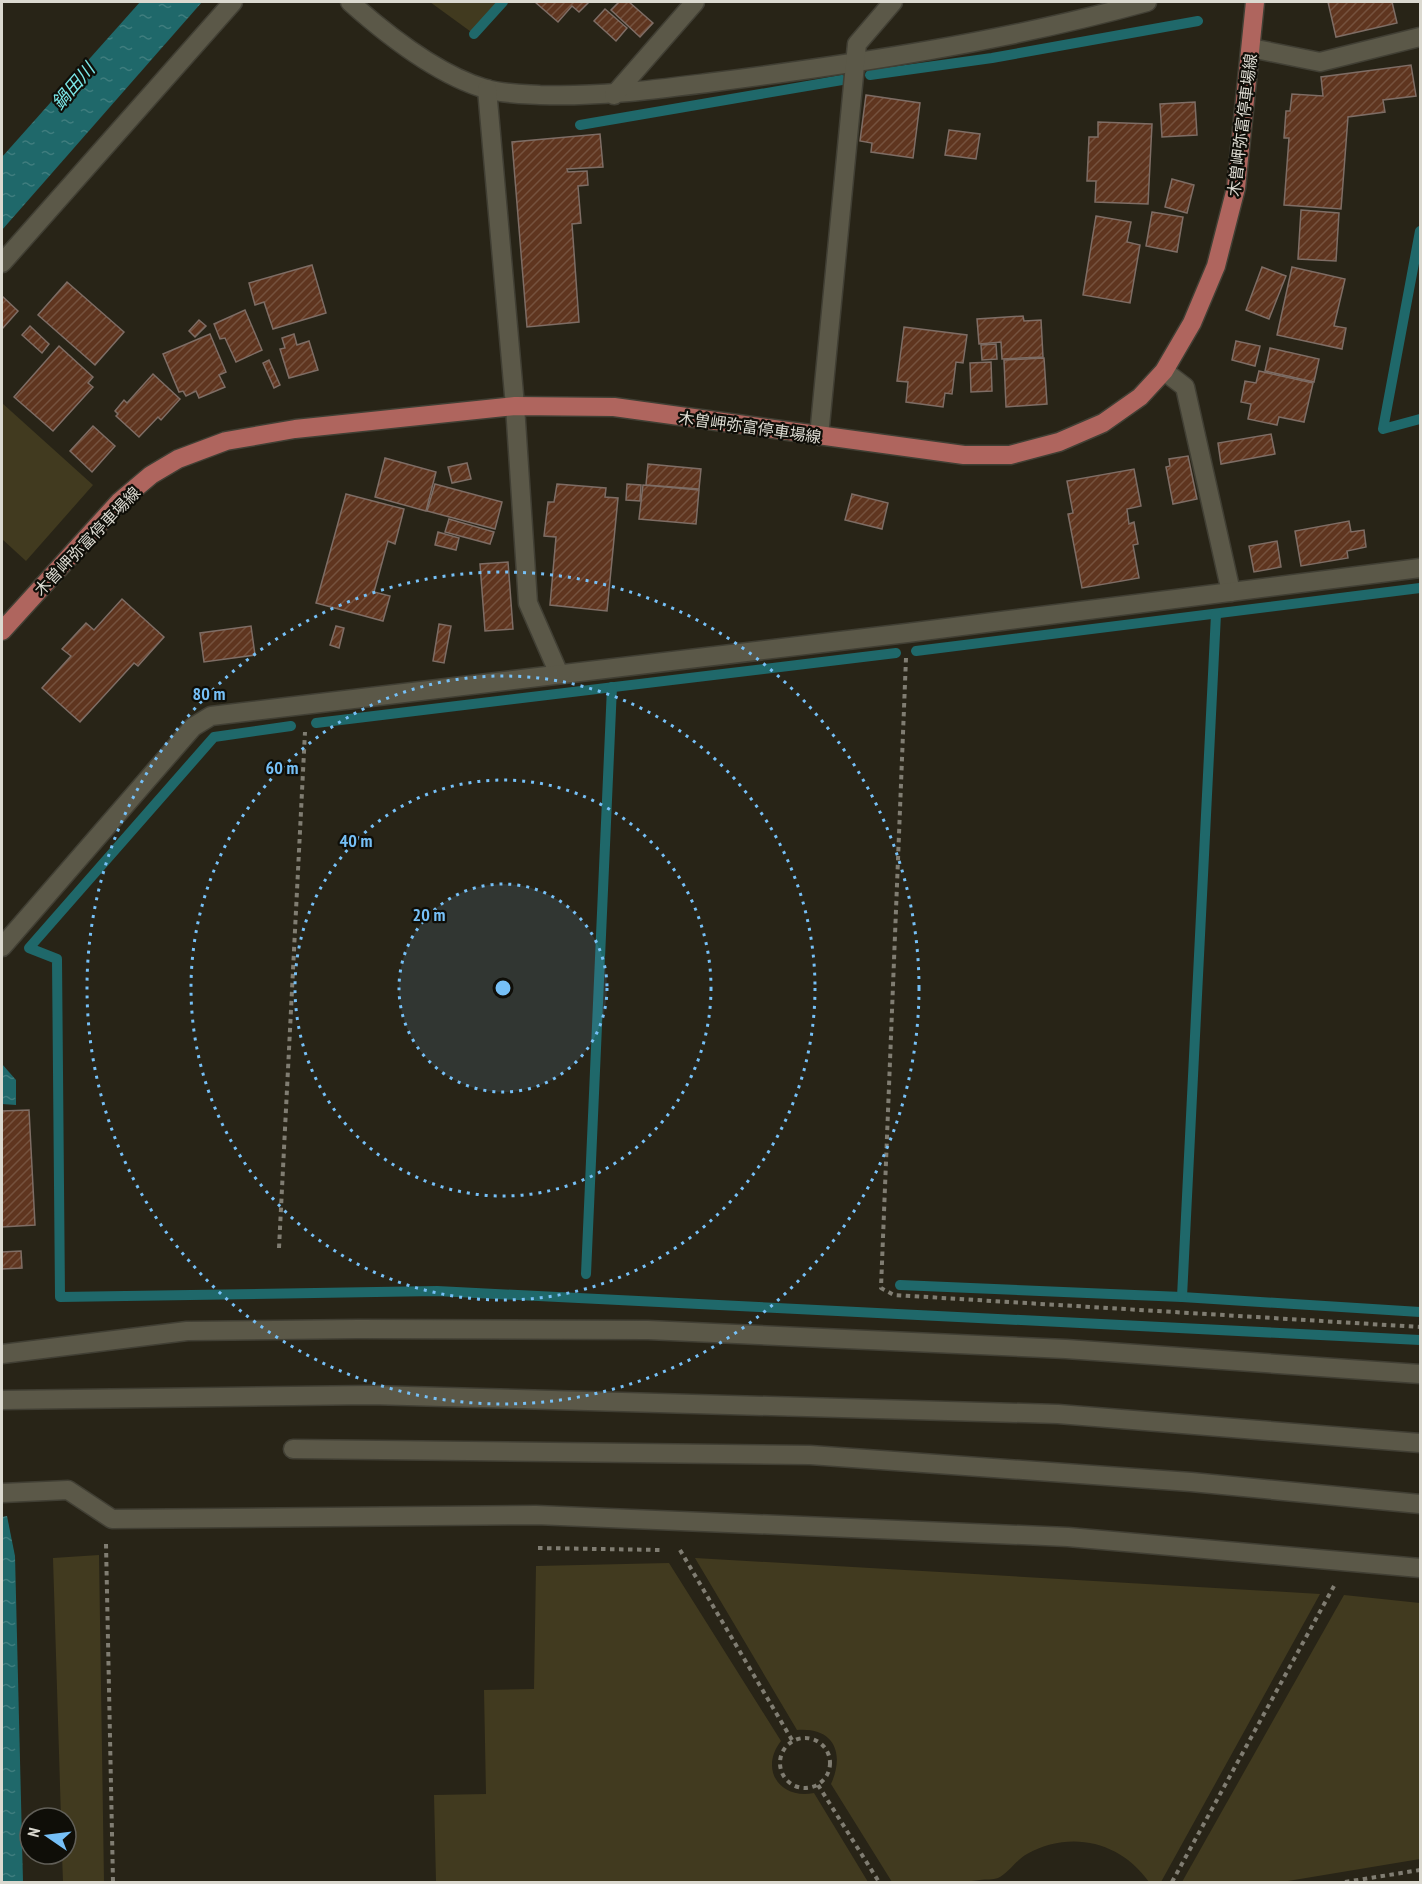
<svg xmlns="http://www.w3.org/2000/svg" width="1422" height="1884" font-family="'PT Sans Narrow','Noto Sans JP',sans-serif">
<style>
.green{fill:#413a1f}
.water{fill:url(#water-ripples)}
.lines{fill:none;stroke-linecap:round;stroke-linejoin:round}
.stream{stroke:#1f686a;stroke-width:10}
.building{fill:url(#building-hatch);stroke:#7e6d65;stroke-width:1.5}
.minor-casing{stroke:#413f34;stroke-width:21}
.major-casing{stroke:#413f34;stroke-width:21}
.path{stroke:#807d72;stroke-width:4;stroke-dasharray:4.5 4.5;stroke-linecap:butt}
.minor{stroke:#5b5848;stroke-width:18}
.major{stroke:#af655e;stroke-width:18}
.ring{fill:none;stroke:#76c0f7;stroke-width:3;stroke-dasharray:3 6}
.labels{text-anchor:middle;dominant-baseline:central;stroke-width:4.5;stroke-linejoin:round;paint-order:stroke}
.street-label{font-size:16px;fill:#dbd9d0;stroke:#0f0e08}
.water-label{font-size:18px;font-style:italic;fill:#7be7e8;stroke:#0f0e08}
.centre{fill:#76c0f7;stroke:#0f0e08;stroke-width:3}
.ring-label{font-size:18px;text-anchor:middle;font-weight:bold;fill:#76c0f7;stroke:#0f0e08;stroke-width:4.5;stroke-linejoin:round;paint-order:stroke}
</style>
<defs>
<pattern id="water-ripples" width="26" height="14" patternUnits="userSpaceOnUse" patternTransform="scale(1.5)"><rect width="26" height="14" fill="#1f686a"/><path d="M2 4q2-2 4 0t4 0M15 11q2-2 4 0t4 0" fill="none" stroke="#3f7d7e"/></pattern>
<pattern id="building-hatch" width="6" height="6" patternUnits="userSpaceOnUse" patternTransform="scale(1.5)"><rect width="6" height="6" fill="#5f351f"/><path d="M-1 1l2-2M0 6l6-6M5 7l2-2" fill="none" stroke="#75523e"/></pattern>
</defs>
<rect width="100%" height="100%" fill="#282417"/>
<!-- green -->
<g class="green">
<path d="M430,2H503L474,34Z"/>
<path d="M2,403L93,485L26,561L2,539Z"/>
<path d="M99,1555L104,1882H63L62,1854H66V1818H61L53,1558Z"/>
<path d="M695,1558L1320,1594L1161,1882H1149C1120,1841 1070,1830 1027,1854C1016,1860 1009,1873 998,1878C993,1880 986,1879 980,1880C951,1884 921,1883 892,1882L831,1784C845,1753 834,1727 797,1730Z"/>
<path d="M669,1563L781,1741C759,1769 780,1800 814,1793L868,1882H436L434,1795L486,1794L484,1690L534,1689L536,1566Z"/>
<path d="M1344,1595L1420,1603V1859L1282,1882H1182Z"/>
</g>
<!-- water -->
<g class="water">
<path d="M140,2H202L2,230V157Z"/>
<path d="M2,1064L16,1080V1105L2,1104Z"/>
<path d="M7,1516L15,1556L23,1882H2V1517Z"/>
</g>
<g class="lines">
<!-- stream -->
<g class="stream">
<path d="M474,34L503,2"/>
<path d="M870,75L992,58L1198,21"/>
<path d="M580,125L842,80"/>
<path d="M1420,231L1383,429L1420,419"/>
<path d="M916,651L1420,588"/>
<path d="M316,723L896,653"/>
<path d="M291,726L214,737L29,948L57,959L60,1297L437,1291L1420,1340"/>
<path d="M586,1274L612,687"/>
<path d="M900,1285L1182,1297L1420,1312"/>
<path d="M1182,1297L1216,614"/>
</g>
</g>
<!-- building -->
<g class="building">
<path d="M535,2H589L579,12L572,6L558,22Z"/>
<path d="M619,2H629L653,23L640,37L611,10Z"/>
<path d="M1328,2H1392L1397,23L1336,37Z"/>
<path d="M605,9L627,28L616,41L594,21Z"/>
<path d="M1411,65L1416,96L1383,100L1385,112L1348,117L1341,209L1284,205L1289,138H1284L1286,111H1290L1292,94L1323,96L1321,77Z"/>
<path d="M866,95L920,103L913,158L871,152L872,143L860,141Z"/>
<path d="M1195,102L1197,135L1162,137L1160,104Z"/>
<path d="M1098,122L1152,124L1148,204L1095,202L1096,181H1087L1089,137H1098Z"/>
<path d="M949,130L980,134L976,159L945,155Z"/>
<path d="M600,134L603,167L567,169L568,172L587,171L588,185L578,186L581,223L572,224L579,322L527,327L512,142Z"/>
<path d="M1172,179L1194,185L1187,213L1165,207Z"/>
<path d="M1301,210L1339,213L1336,261L1298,259Z"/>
<path d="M1152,212L1183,217L1177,252L1146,246Z"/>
<path d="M1096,216L1131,222L1127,242L1140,245L1130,303L1083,295Z"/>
<path d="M312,265L326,313L273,329L264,302L255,305L249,283Z"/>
<path d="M1262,267L1286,276L1269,319L1246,310Z"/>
<path d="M1292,267L1345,279L1334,326L1346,328L1342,349L1277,335Z"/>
<path d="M67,282L124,332L95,365L38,315Z"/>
<path d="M2,296L18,311L2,329Z"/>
<path d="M245,310L262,350L236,362L225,338L220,339L214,324Z"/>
<path d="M1023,316L1024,321L1041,320L1043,357L1002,359L1001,342L979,344L977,319Z"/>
<path d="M199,320L206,326L195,337L189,331Z"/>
<path d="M30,326L49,344L42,353L22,335Z"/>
<path d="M904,327L967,335L963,363L956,362L952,394L945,393L943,407L906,402L908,382L897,381Z"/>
<path d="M210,334L226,372L219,375L225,387L199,398L196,391L186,396L183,391L179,392L163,354Z"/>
<path d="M294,334L297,345L309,341L318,370L289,378L280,349L285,348L282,338Z"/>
<path d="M1236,341L1260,346L1255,366L1232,360Z"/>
<path d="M996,344L997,359L982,360L981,345Z"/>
<path d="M59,346L93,377L88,383L93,387L53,431L14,397Z"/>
<path d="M1270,348L1319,359L1314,382L1265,371Z"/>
<path d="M1044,358L1047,404L1006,407L1004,360Z"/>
<path d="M269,360L280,385L274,388L263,363Z"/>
<path d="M991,362L992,391L971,392L970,363Z"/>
<path d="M1259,371L1313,383L1304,422L1279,417L1277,425L1248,419L1251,404L1241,402L1245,381L1256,383Z"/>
<path d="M153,374L180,399L161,420L158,417L139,437L116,416L118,414L115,411L124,400L127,403Z"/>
<path d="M93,426L115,446L92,472L70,451Z"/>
<path d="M1271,434L1275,454L1221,464L1218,443Z"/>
<path d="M1188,456L1197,499L1173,504L1166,467L1170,466L1169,459Z"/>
<path d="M385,458L436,472L426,511L375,497Z"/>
<path d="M467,463L471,479L452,483L448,467Z"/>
<path d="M648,464L701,469L699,489L646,485Z"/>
<path d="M1134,469L1141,506L1127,509L1129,524L1134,522L1138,544L1133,545L1139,578L1082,588L1068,514L1073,513L1067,481Z"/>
<path d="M435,484L502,502L495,529L427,511Z"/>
<path d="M557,484L606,488L605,497L618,498L607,611L550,605L556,537L544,536L548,502H554Z"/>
<path d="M627,484L641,485L640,501L626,500Z"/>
<path d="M643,485L699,490L696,524L639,519Z"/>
<path d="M346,494L404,509L395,544L388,541L374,592L390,596L383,621L316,603Z"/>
<path d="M852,494L888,503L882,529L845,520Z"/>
<path d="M449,519L494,532L490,544L445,532Z"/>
<path d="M1349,521L1351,532L1364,530L1366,547L1347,551L1348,558L1301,566L1295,531Z"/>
<path d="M438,532L459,538L456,550L435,545Z"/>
<path d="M1277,541L1281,567L1254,572L1249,546Z"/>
<path d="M508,562L513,629L485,631L480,564Z"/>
<path d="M122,599L164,637L138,666L134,663L80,722L42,688L71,656L62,649L86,623L94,630Z"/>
<path d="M439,624L451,626L444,663L433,661Z"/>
<path d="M251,626L255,655L204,662L200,633Z"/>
<path d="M336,626L344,628L339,648L330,645Z"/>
<path d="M29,1110L35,1225L2,1227V1111Z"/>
<path d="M21,1251L22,1268L2,1269V1252Z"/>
</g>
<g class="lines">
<defs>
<g id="minor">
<path d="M350,2C387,35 438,75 486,89C503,94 523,94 540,95C597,97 651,90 707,83C855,64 1003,42 1147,2"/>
<path d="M1251,48L1320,62L1420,37"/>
<path d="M487,89L515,406L528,603L559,674"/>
<path d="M614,95L695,2"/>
<path d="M2,263L233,2"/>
<path d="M1164,371L1185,387L1231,592"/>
<path d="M819,436L857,44L893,2"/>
<path d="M2,947L193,727L211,716L907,633L1420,568"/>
<path d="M2,1354L187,1331L358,1329L648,1330L1066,1349L1420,1374"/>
<path d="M2,1400L370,1395L1058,1414L1420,1443"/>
<path d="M293,1449L810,1455L1191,1482L1420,1504"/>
<path d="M2,1493L68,1490L112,1519L536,1515L1068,1537L1420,1568"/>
</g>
<path id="major" d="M2,631L119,502L151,475L178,459L226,441L295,429L515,406L614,407L964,455H1010L1059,442L1103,423L1140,397L1164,371L1192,323L1216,266L1236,188L1255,2"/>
</defs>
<!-- minor casing -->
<use href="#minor" class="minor-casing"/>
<!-- major casing -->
<use href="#major" class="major-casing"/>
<!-- path -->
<g class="path">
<path d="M906,658L881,1288L894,1295L1420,1327"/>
<path d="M279,1248L305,732"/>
<path d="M106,1544L113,1882"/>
<path d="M538,1548L660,1550"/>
<path d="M680,1550L792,1740"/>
<circle cx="805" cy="1763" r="25"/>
<path d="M818,1785L879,1882"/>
<path d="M1172,1882L1334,1586"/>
<path d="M1345,1882L1420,1870"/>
</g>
<!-- minor -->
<use href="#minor" class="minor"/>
<!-- major -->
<use href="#major" class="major"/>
</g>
<!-- distance rings -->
<circle cx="503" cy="988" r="104" fill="#76c0f7" fill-opacity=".12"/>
<g class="ring">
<circle cx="503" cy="988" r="104"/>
<circle cx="503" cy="988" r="208"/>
<circle cx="503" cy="988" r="312"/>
<circle cx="503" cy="988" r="416"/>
</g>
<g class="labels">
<!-- street labels -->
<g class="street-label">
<text transform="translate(1242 125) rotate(-83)">木曽岬弥富停車場線</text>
<text transform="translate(750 427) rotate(8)">木曽岬弥富停車場線</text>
<text transform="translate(87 541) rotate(-46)">木曽岬弥富停車場線</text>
</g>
<!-- water labels -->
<g class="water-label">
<text transform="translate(73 86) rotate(-49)">鍋田川</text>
</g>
</g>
<circle cx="503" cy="988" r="9" class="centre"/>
<g class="ring-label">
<text x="209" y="700">80 m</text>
<text x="282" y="774">60 m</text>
<text x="356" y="847">40 m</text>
<text x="429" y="921">20 m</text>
</g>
<!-- border -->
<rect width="1422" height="1884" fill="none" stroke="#dbd9d0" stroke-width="6"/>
<!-- north arrow -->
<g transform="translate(48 1836) rotate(284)"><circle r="28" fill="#0f0e08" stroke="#615f58" stroke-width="1.5"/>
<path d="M0-4.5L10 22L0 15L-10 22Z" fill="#76c0f7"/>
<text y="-9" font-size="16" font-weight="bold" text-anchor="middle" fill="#dbd9d0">N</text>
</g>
</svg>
